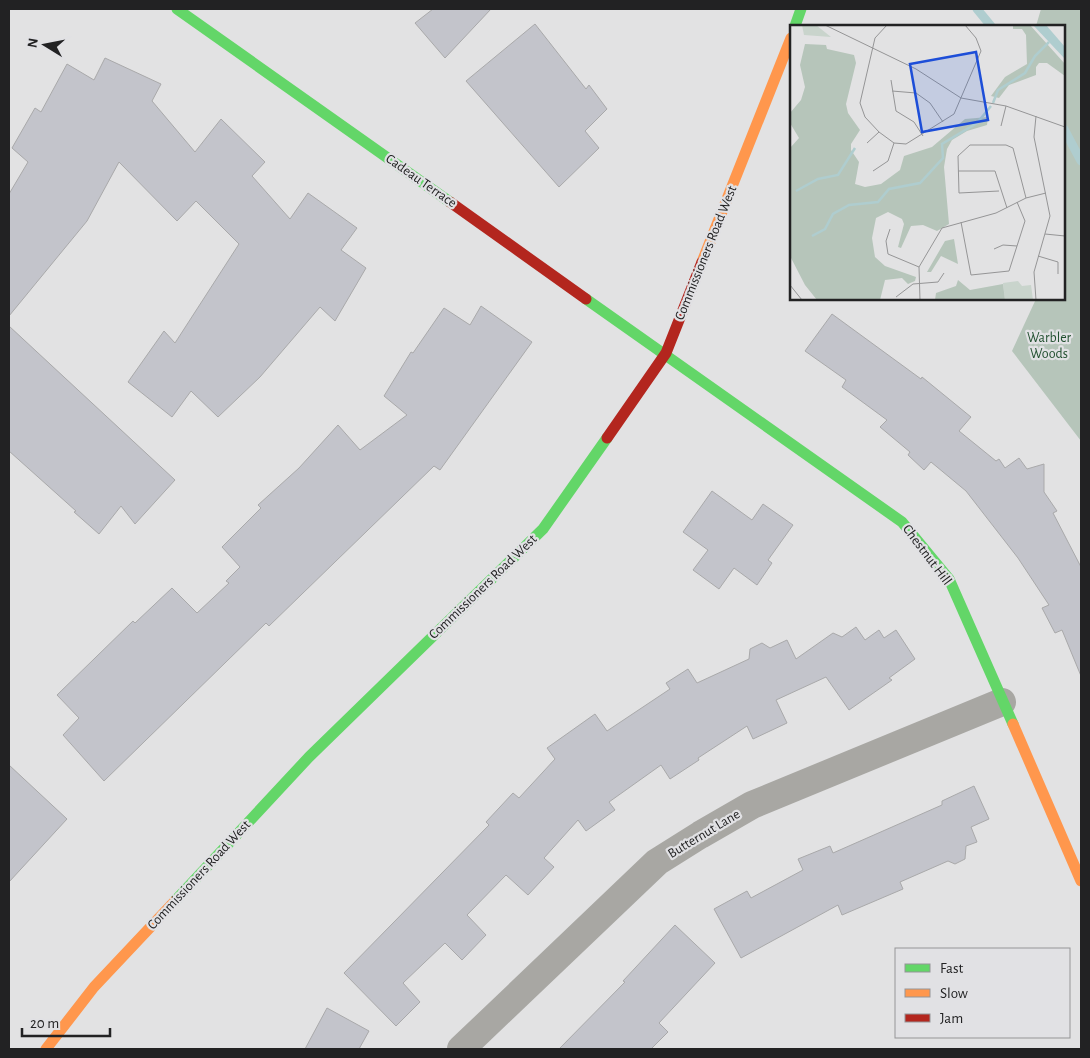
<svg xmlns="http://www.w3.org/2000/svg" width="1090" height="1058" font-family="'Alegreya Sans',sans-serif">
<style>
.forest{fill:#b6c5ba}
.lines{fill:none;stroke-linecap:round;stroke-linejoin:round}
.stream{stroke:#afcdcf;stroke-width:9}
.building{fill:#c3c4cb;stroke:#a9a9aa}
.street{stroke:#a8a7a3;stroke-width:28}
.fast{stroke:#63d668;stroke-width:11}
.slow{stroke:#ff974d;stroke-width:11}
.jam{stroke:#b3261e;stroke-width:11}
.labels{text-anchor:middle;dominant-baseline:central;stroke-width:4.5;stroke-linejoin:round;paint-order:stroke}
.street-label{font-size:14px;fill:#222223;stroke:#e1e1e4}
.park-label{font-size:14px;fill:#225030;stroke:#e1e1e4}
.inset-river{fill:none;stroke:#afcdcf;stroke-width:2.5}
.inset-road{fill:none;stroke:#959596;stroke-width:1}
.view{fill:#1d4ed8;fill-opacity:0.15;stroke:#1d4ed8;stroke-width:2.5}
.inset-edge{fill:none;stroke:#222223;stroke-width:2.5}
</style>
<rect width="100%" height="100%" fill="#e2e2e3"/>
<!-- forest -->
<path class="forest" d="M1041,9H1081V441L1012,351L1036,299H1064V26H1036Z"/>
<g class="lines">
<!-- stream -->
<g class="stream">
<path d="M977,9L991,26"/>
<path d="M1064,129L1081,161"/>
</g>
</g>
<!-- building -->
<g class="building">
<path d="M433,9H491L445,58L415,23Z"/>
<path d="M535,24L586,89L589,85L607,109L585,131L599,148L559,187L466,81Z"/>
<path d="M105,58L161,84L152,101L195,152L221,119L265,162L252,176L290,219L308,193L357,228L341,250L366,268L335,321L320,307L260,377L218,417L191,391L172,417L128,382L164,331L175,343L239,244L196,201L177,221L119,162L87,221L9,316V194L28,162L12,148L35,108L41,112L67,64L94,80Z"/>
<path d="M481,306L532,342L440,470L434,466L269,626L266,623L104,781L63,735L79,718L57,695L133,621L135,623L172,588L197,613L229,583L226,581L240,567L222,547L261,508L258,505L299,468L338,425L360,450L407,415L384,396L411,352L413,353L444,308L470,325Z"/>
<path d="M832,314L921,379L922,377L971,417L959,431L996,461L999,459L1005,468L1019,458L1027,469L1044,464V492L1057,511L1053,513L1081,567V676L1062,630L1055,633L1042,608L1049,605L1018,558L966,491L931,462L924,470L908,455L910,452L880,427L887,420L842,387L846,380L805,351Z"/>
<path d="M9,326L175,480L135,524L121,506L99,534L74,512L76,511L9,451Z"/>
<path d="M712,491L752,520L763,504L793,525L768,560L772,563L757,585L734,568L719,589L693,570L708,550L683,532Z"/>
<path d="M856,627L865,640L879,630L884,638L896,630L915,659L889,678L892,680L849,710L826,677L776,700L787,723L753,739L747,726L698,758L699,760L670,779L661,765L609,802L615,810L586,831L578,820L544,858L554,867L528,895L506,875L467,915L486,935L462,960L445,943L403,983L420,1002L396,1026L344,973L489,825L486,822L513,793L519,798L555,759L547,748L595,714L607,731L670,689L666,683L688,669L697,683L749,659L750,649L762,643L770,648L787,640L796,659L833,633L842,637Z"/>
<path d="M9,765L67,819L9,882Z"/>
<path d="M974,786L989,819L971,827L977,842L966,846L965,859L955,864L948,861L900,882L903,889L842,915L838,905L741,958L714,909L747,891L751,898L803,870L798,859L830,846L833,853L942,805V801Z"/>
<path d="M675,925L715,963L659,1023L668,1032L651,1049H559L625,982L623,981Z"/>
<path d="M327,1008L369,1031L359,1049H305Z"/>
</g>
<g class="lines">
<!-- street -->
<path class="street" d="M461,1049L657,862L700,835L752,805L1002,702"/>
<!-- fast -->
<g class="fast">
<path d="M177,9L450,202"/>
<path d="M795,26L801,9"/>
<path d="M586,299L902,522L949,579L1013,724"/>
<path d="M175,901L309,757L543,529L607,438"/>
</g>
<!-- slow -->
<g class="slow">
<path d="M702,262L791,38"/>
<path d="M1013,724L1081,881"/>
<path d="M46,1049L94,987L175,901"/>
</g>
<!-- jam -->
<g class="jam">
<path d="M450,202L586,299"/>
<path d="M607,438L666,353L702,262"/>
</g>
</g>
<g class="labels">
<!-- street labels -->
<g class="street-label">
<text transform="translate(421 181) rotate(35)">Cadeau Terrace</text>
<text transform="translate(706 253) rotate(-68)">Commissioners Road West</text>
<text transform="translate(927 555) rotate(53)">Chestnut Hill</text>
<text transform="translate(483 587) rotate(-44)">Commissioners Road West</text>
<text transform="translate(704 834) rotate(-31)">Butternut Lane</text>
<text transform="translate(199 875) rotate(-47)">Commissioners Road West</text>
</g>
<!-- park labels -->
<g class="park-label">
<text x="1049" y="338">Warbler<tspan x="1049" dy="16">Woods</tspan></text>
</g>
</g>
<!-- overview -->
<g transform="translate(790 25)">
<rect width="275" height="275" fill="#e2e2e3"/>
<path d="M12,0H26L41,12L14,10ZM228,256L232,261L241,260L243,275H215L213,258Z" fill="#c9d4cc"/>
<path d="M223,0H240L275,39V51L257,38H249L246,42V50L219,60L209,73L201,71L215,52L237,39L236,10L232,4H223ZM15,19L36,20L37,24L64,30L66,38L56,79L58,88L70,105L61,119V125L69,137L65,159L75,162L91,159L110,145L114,131L142,122L175,94L198,92L197,100L177,106L162,115L157,124L154,142L159,199L147,206L133,200L121,201L111,223L108,222L114,199L112,194L98,187L86,193L82,213L85,232L95,241L126,252L125,256L118,259L112,253L95,255L90,275H27L15,260L0,231V123L9,113L0,98V88L11,75L15,62L10,40ZM164,214L168,239L151,231L141,247H137L155,216ZM168,255L180,265L213,259L215,275H145L146,268L166,261Z" fill="#b6c5ba"/>
<path d="M243,0H256L275,22V34Z" fill="#afcdcf"/>
<path class="inset-river" d="M203,78L208,65L235,48L245,31L259,17M6,166L28,154L48,150L65,123M22,211L35,204L43,189L59,180L88,177L99,164L130,158L153,133L152,119L187,98L201,81"/>
<path class="inset-road" d="M35,0L126,44L171,73L216,81L275,102M97,0L85,13L70,78L75,92L89,107L104,118L116,119L164,89L191,26L186,13L175,0M101,55L106,86L124,97L133,111M102,66L126,68L140,78L153,97M211,101L216,81M77,118L89,107M83,146L98,136L104,118M168,146H205L217,183M209,166L169,168L168,131L180,120H216L223,123L236,173M171,197L181,250L219,246L235,196L227,177M100,204L96,216L98,229L129,242M255,209L275,211M204,224L213,220L227,221M248,231L268,237V249M0,260L12,275M106,272L123,259L148,257L154,248M130,275L129,242L152,203L206,188L236,173L256,168M246,275L244,247L260,191L244,112L246,91"/>
<path class="view" d="M186,27L198,95L132,107L120,39Z"/>
<rect width="275" height="275" class="inset-edge"/>
</g>
<!-- border -->
<rect width="1090" height="1058" fill="none" stroke="#222223" stroke-width="20"/>
<!-- legend -->
<rect x="895" y="948" width="175" height="90" fill="#e1e1e4" stroke="#959597"/>
<rect x="905" y="964" width="25" height="8" fill="#63d668" stroke="#959597"/>
<text x="940" y="973" font-size="15" fill="#222223">Fast</text>
<rect x="905" y="989" width="25" height="8" fill="#ff974d" stroke="#959597"/>
<text x="940" y="998" font-size="15" fill="#222223">Slow</text>
<rect x="905" y="1014" width="25" height="8" fill="#b3261e" stroke="#959597"/>
<text x="940" y="1023" font-size="15" fill="#222223">Jam</text>
<!-- north arrow -->
<g transform="translate(45 45) rotate(280)" stroke="#e1e1e4" stroke-width="4" paint-order="stroke">
<path d="M0-4L9 19L0 12L-9 19Z" fill="#222223"/>
<text y="-8" font-size="14" font-weight="bold" text-anchor="middle" fill="#222223">N</text>
</g>
<!-- scale -->
<path d="M22 1028v8h88v-8" fill="none" stroke="#222223" stroke-width="2.5"/>
<text x="30" y="1028" font-size="15" fill="#222223" stroke="#e1e1e4" stroke-width="4" paint-order="stroke">20 m</text>
</svg>
